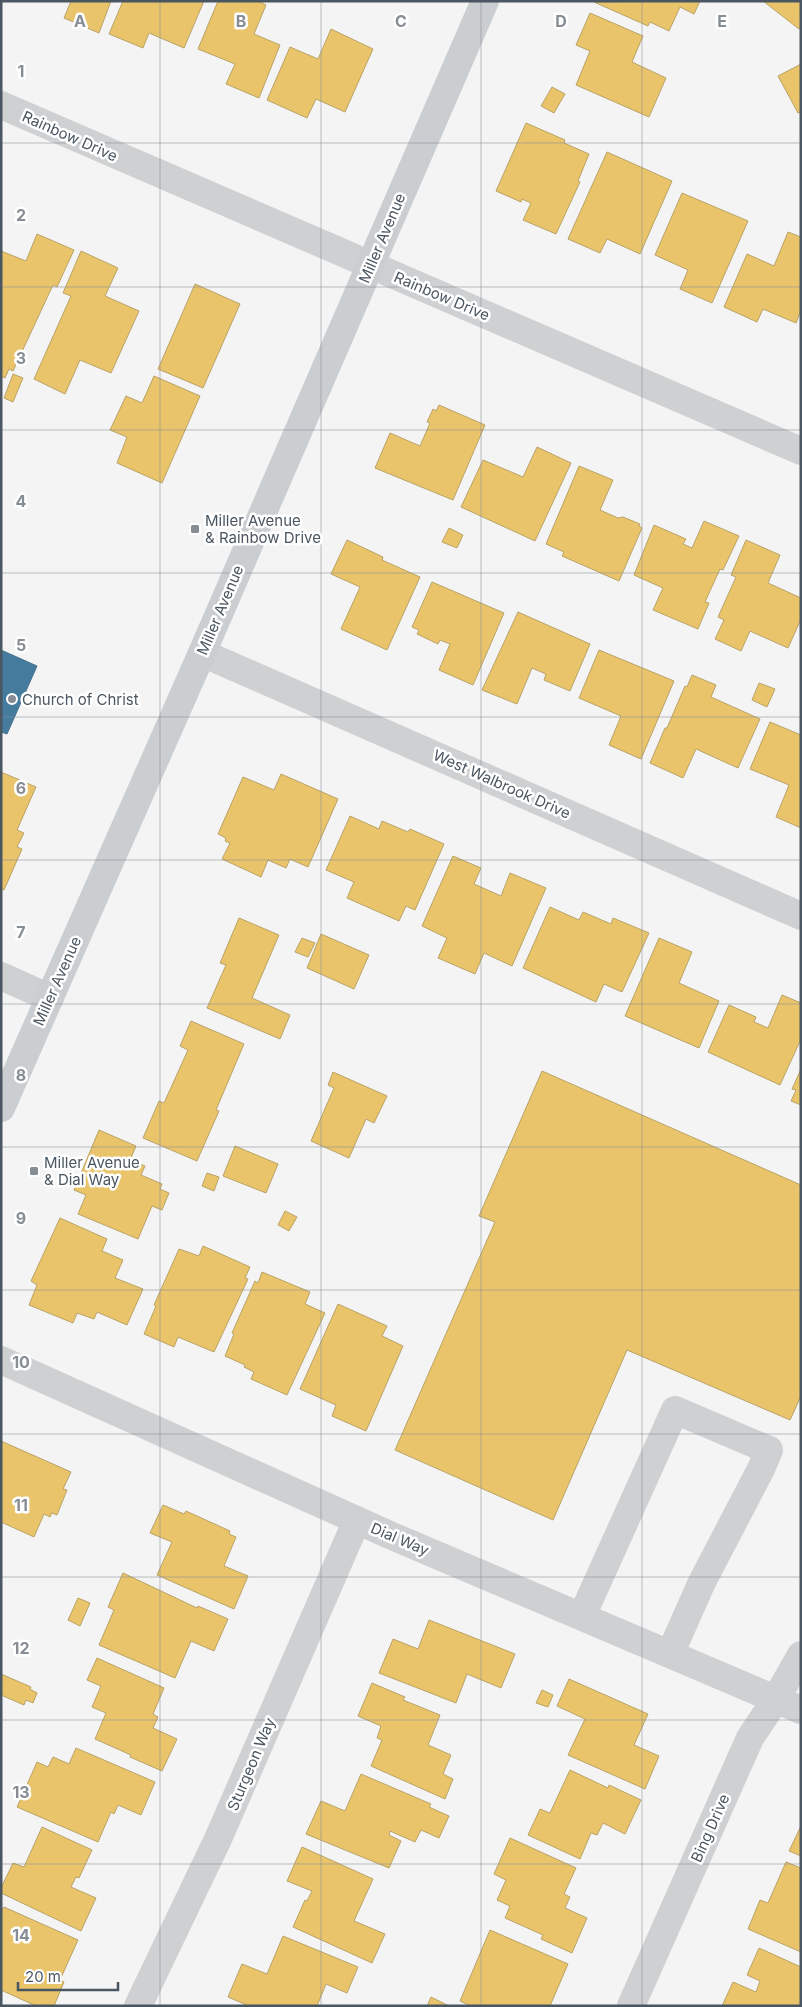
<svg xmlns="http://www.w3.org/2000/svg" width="802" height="2007" font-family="Inter,sans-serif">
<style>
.homes{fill:#e9c46a;stroke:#b9a367}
.public{fill:#457b9d;stroke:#46708b}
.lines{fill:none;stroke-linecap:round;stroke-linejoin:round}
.minor{stroke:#ced0d2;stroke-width:28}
.major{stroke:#caced1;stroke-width:28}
.grid{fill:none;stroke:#868d94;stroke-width:1;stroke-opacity:0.55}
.poi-dot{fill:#868d94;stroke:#fff;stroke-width:2}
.labels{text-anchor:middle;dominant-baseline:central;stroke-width:5;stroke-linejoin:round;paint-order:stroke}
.street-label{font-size:15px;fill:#4a5661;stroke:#fff}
.poi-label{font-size:15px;fill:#4a5661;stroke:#fff;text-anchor:start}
.grid-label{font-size:16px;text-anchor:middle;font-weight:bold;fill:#868d94;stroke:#fff;stroke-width:5;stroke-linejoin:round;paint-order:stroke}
</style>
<rect width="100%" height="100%" fill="#f4f4f4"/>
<!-- homes -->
<g class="homes">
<path d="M71,1H111L99,33L64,18Z"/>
<path d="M123,1H204L184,48L149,33L143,48L109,34Z"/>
<path d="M218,1H258L266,5L254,34L280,45L259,98L226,84L235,64L198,49Z"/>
<path d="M700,1L694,14L680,7L669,31L650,22L648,26L594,2Z"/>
<path d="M763,1H801V26L799,29Z"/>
<path d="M590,13L643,36L632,62L666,78L649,117L576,85L590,51L576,45Z"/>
<path d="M331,29L373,49L345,112L316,99L307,118L267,100L290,47L318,59Z"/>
<path d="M801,64V112L798,113L778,76Z"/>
<path d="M552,87L565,94L554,113L541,106Z"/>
<path d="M526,123L565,140L564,143L589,154L578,181L580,182L556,234L523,220L531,203L522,199L521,202L496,191Z"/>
<path d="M607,152L672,181L640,254L607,239L600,253L568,239Z"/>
<path d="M682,193L748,221L712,303L680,289L688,270L655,255Z"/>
<path d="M788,232L801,237V310L796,323L763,309L757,322L724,307L747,254L774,266Z"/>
<path d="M37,234L74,250L57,287L53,285L13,371L9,369L5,378L1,376V251L26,261Z"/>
<path d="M81,251L118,268L105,296L139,311L111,373L80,360L65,394L34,379L71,296L63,293Z"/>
<path d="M195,284L240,304L203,388L158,369Z"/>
<path d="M13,374L23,378L13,402L4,398Z"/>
<path d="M154,376L200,396L162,483L117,463L127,437L110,430L126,396L142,403Z"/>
<path d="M439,405L485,425L453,500L375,468L390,433L420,446L430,423L427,422L433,409L436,411Z"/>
<path d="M537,447L571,463L535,541L461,507L483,460L523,477Z"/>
<path d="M579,466L613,480L600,510L618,518L623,517L640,524L639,526L642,528L619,581L562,556L564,552L546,544Z"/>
<path d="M704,521L739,536L723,570L720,569L705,602L709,603L698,629L653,610L663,588L634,575L654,525L686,539L683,544L692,548Z"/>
<path d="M449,528L463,535L457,548L442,542Z"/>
<path d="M347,540L383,557L382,560L420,577L387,650L341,629L360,587L331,574Z"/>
<path d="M746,540L780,555L768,583L801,598V619L788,648L750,631L741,651L715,639L724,620L718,617L736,577L731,575Z"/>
<path d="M432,582L504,613L473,685L439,670L450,644L440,640L438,644L417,634L419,630L412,627Z"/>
<path d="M518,612L590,644L570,691L544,680L546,674L532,668L517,704L482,690Z"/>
<path d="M599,650L674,681L641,759L609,745L621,716L579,698Z"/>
<path d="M692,675L716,685L711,697L760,719L738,768L696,749L683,778L650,763L665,728H667L685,686L687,687Z"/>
<path d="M759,683L775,689L767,707L752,700Z"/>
<path d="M770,722L801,735V828L776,817L789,785L750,769Z"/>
<path d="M1,772L36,787L17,830L24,833L17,847L22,849L4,890L1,889Z"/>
<path d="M281,774L338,799L308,867L290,859L286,868L268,860L261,877L222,859L230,843L225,841L226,838L218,834L243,777L274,790Z"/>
<path d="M350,816L379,829L382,821L408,832L410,829L444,844L415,910L406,906L399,921L347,898L354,882L326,870Z"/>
<path d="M453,856L481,868L474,884L501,896L510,873L546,888L512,966L484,953L475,974L438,958L447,938L422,926Z"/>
<path d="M550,907L579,920L583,912L611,924L613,918L649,933L622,992L604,984L596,1002L523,968Z"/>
<path d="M239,918L279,935L252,998L290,1015L280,1039L207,1008L226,965L220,963Z"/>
<path d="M321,934L369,955L354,989L307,968Z"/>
<path d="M302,938L315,943L308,957L295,952Z"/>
<path d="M659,938L692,952L679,983L719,1001L699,1048L625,1016Z"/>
<path d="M782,995L801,1003V1039L780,1085L708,1052L729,1005L756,1017L754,1022L768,1028Z"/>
<path d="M191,1021L244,1044L216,1110L219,1111L197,1161L143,1138L159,1101L164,1103L188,1050L180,1046Z"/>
<path d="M801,1069V1105L791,1101L796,1090L792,1089Z"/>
<path d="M542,1071L801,1185V1396L790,1420L627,1350L553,1520L395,1450L495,1222L479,1216Z"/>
<path d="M333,1072L387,1096L374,1123L366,1119L349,1158L311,1141L334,1088L328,1085Z"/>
<path d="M99,1130L136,1146L130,1160L145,1166L141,1175L162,1184L160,1189L169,1193L162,1210L152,1206L138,1239L78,1214L86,1195L74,1190Z"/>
<path d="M235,1146L278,1164L266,1193L223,1176Z"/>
<path d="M207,1173L219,1177L214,1191L202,1186Z"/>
<path d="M285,1211L297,1217L289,1231L278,1225Z"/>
<path d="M60,1218L107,1239L102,1251L123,1260L115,1278L143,1289L127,1325L97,1312L94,1319L77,1313L73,1323L29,1305L37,1285L31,1281Z"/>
<path d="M203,1246L250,1267L245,1278L248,1279L214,1352L178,1337L174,1347L144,1334L156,1306L154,1305L179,1249L199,1256Z"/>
<path d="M262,1272L310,1292L305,1304L325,1313L287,1395L251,1379L254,1372L244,1367L245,1365L225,1356L234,1334L232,1333L255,1281L258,1283Z"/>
<path d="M338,1304L387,1326L382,1336L403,1346L366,1431L332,1416L336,1405L300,1389Z"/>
<path d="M1,1441L71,1472L63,1489L67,1490L57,1515L52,1513L50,1517L44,1514L34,1537L1,1522Z"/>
<path d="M163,1505L184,1514L186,1511L230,1531L229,1534L236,1537L224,1566L248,1576L234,1609L157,1575L172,1542L150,1533Z"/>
<path d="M123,1573L197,1608L198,1606L228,1619L214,1651L191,1641L175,1678L99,1645L114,1610L108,1607Z"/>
<path d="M78,1598L90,1603L80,1626L68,1620Z"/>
<path d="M429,1620L515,1654L501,1688L467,1674L456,1703L379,1673L393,1639L418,1649Z"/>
<path d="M97,1658L164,1688L153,1714L158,1717L153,1728L177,1739L162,1771L130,1757L131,1755L95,1739L106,1713L92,1707L101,1686L87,1680Z"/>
<path d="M1,1674L31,1687L30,1689L37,1693L33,1703L26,1700L24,1705L1,1695Z"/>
<path d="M569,1679L648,1714L634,1745L659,1756L645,1789L568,1755L585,1719L557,1706Z"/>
<path d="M372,1683L405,1697L403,1700L440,1715L428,1745L451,1755L443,1774L453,1779L445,1799L371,1766L382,1740L377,1738L381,1726L358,1716Z"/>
<path d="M542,1690L553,1695L548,1707L536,1703Z"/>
<path d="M76,1748L155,1782L141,1815L118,1805L114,1814L111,1812L98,1842L17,1807L37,1762L48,1767L53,1757L69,1764Z"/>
<path d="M570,1770L608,1788L609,1785L641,1800L625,1834L603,1823L597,1835L591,1833L580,1859L528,1835L540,1809L550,1813Z"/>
<path d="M361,1774L431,1804L429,1807L449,1816L439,1838L421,1830L415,1842L390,1831L389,1835L401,1841L389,1868L306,1834L321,1801L345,1811Z"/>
<path d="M801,1826V1856L789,1851Z"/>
<path d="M42,1827L92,1850L79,1878L76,1877L71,1887L96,1898L81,1931L1,1893V1888L13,1863L24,1867Z"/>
<path d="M510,1838L576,1868L564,1894L570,1897L565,1908L587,1918L572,1953L541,1939L543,1935L505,1918L510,1906L497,1900L506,1880L494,1874Z"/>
<path d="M302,1847L373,1879L354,1921L385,1934L372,1963L293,1927L305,1900L307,1901L312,1891L287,1881Z"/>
<path d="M786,1862L801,1868V1952L748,1929L760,1900L768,1903Z"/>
<path d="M4,1907L78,1940L60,1980L64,1982L54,2006H36L1,1990V1912Z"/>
<path d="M490,1930L568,1964L550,2006H471L460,2001Z"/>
<path d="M283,1936L358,1967L347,1993L326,1984L317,2006H249L228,1997L242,1964L267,1974Z"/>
<path d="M759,1948L801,1967V2006H722L733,1982L756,1992L760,1981L747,1975Z"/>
<path d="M431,1997L449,2006H427Z"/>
</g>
<!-- public -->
<path class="public" d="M1,650L37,666L7,734L1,732Z"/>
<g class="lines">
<!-- minor -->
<g class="minor">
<path d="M1,105L801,451"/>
<path d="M202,653L801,916"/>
<path d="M1,976L50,998"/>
<path d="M1,1360L392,1536L801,1710"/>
<path d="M582,1616L675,1410L769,1450L761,1469L702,1582L670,1654"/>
<path d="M138,2006L218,1839L357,1520"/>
<path d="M631,2006L750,1738L776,1699L801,1655"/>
</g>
<!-- major -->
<path class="major" d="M1,1108L202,653L485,1"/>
</g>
<!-- grid -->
<path class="grid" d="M160,1V2006M321,1V2006M481,1V2006M642,1V2006M1,143H801M1,287H801M1,430H801M1,573H801M1,717H801M1,860H801M1,1004H801M1,1147H801M1,1290H801M1,1434H801M1,1577H801M1,1720H801M1,1864H801"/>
<!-- markers -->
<g class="poi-dot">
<rect x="190" y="524" width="10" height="10" rx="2.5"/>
<circle cx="12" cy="699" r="5"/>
<rect x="29" y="1166" width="10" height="10" rx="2.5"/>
</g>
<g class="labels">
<!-- street labels -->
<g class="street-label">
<text transform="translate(70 136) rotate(24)">Rainbow Drive</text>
<text transform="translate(382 238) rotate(-67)">Miller Avenue</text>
<text transform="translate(442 296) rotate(23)">Rainbow Drive</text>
<text transform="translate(220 610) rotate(-67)">Miller Avenue</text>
<text transform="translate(502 784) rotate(24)">West Walbrook Drive</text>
<text transform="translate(57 981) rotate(-66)">Miller Avenue</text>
<text transform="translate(400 1539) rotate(23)">Dial Way</text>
<text transform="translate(251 1764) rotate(-67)">Sturgeon Way</text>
<text transform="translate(710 1828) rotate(-66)">Bing Drive</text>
</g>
<!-- poi labels -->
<g class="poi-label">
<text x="205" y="520">Miller Avenue<tspan x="205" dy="17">&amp; Rainbow Drive</tspan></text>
<text x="22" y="699">Church of Christ</text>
<text x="44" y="1162">Miller Avenue<tspan x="44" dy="17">&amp; Dial Way</tspan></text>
</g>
</g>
<g class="grid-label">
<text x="80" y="27">A</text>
<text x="241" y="27">B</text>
<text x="401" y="27">C</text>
<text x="561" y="27">D</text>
<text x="722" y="27">E</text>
<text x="21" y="77">1</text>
<text x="21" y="221">2</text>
<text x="21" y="364">3</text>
<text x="21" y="507">4</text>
<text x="21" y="651">5</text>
<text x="21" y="794">6</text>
<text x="21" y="938">7</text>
<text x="21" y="1081">8</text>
<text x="21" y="1224">9</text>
<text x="21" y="1368">10</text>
<text x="21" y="1511">11</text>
<text x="21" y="1654">12</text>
<text x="21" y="1798">13</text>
<text x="21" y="1941">14</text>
</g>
<!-- border -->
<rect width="802" height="2007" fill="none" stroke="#4a5661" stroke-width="5"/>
<!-- scale -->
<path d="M18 1982v8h100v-8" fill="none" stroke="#4a5661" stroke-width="2.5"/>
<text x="25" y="1982" font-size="15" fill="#4a5661" stroke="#ffffff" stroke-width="4" paint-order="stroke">20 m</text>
</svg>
